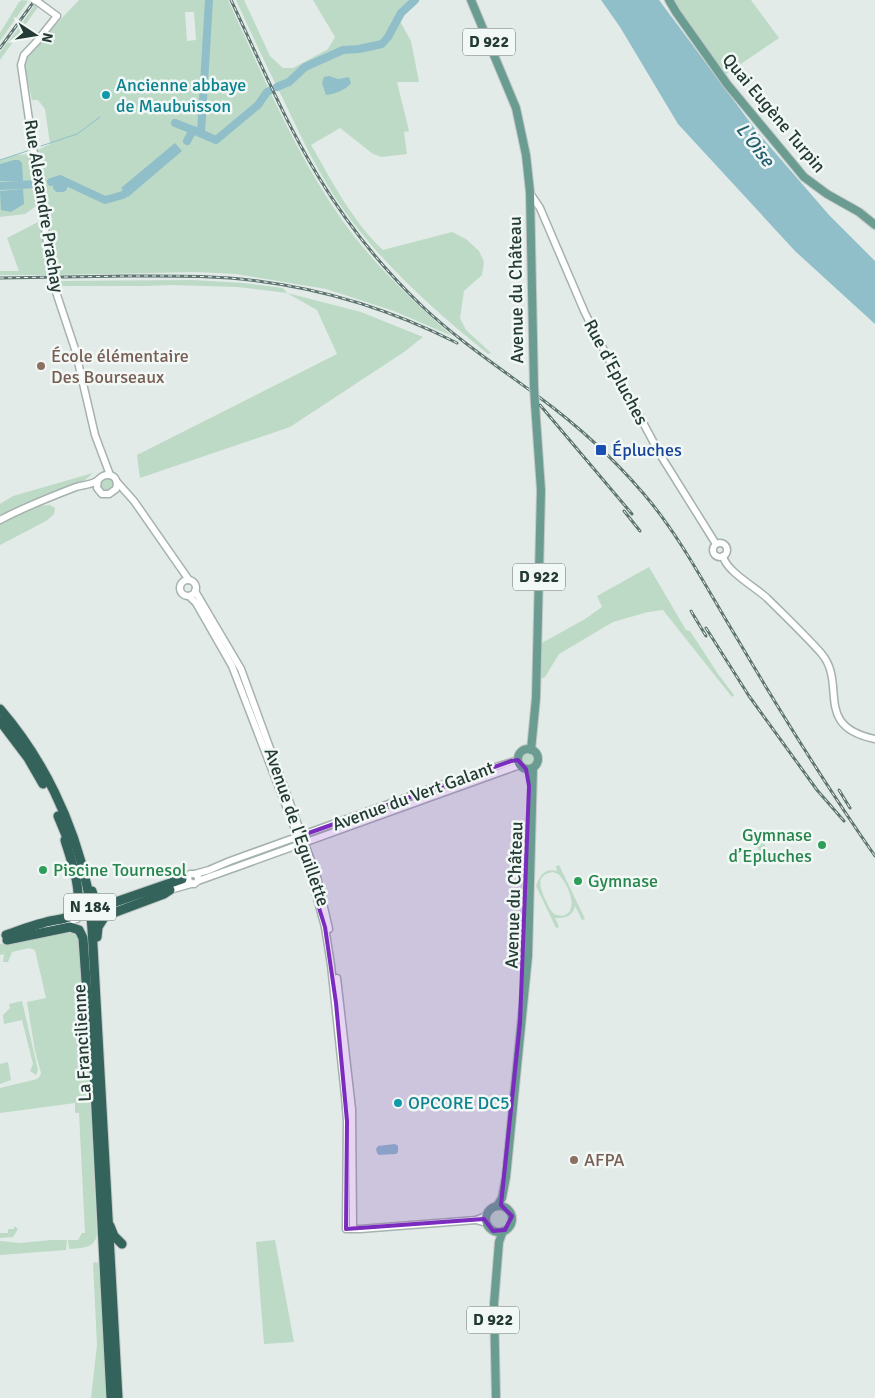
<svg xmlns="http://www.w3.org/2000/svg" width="875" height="1398" font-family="Signika,sans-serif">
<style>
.green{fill:#bddac6;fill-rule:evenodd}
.water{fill:#90bfca}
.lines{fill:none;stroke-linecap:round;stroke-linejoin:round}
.stream{stroke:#90bfca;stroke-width:1}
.river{stroke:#90bfca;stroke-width:8}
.minor-tunnel{stroke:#bcc8c3;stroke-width:6;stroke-dasharray:6 3;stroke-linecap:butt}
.minor-casing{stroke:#a5b2ae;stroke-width:9}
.major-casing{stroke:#c2c8c6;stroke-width:10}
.highway-casing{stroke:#c2c8c6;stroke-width:11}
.minor{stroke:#fff;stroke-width:6}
.major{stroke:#6b9c91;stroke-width:8}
.highway{stroke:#33635b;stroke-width:9}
.rail-casing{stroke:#5e7570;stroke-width:3}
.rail{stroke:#f2f8f5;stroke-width:1;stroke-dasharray:4;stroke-linecap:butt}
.minor-bridge-casing{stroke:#a5b2ae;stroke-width:9;stroke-linecap:butt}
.major-bridge-casing{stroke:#c2c8c6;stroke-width:10;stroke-linecap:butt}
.minor-bridge{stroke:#fff;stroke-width:6}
.major-bridge{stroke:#6b9c91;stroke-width:8}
.marked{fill:#7b2cbf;fill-opacity:0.2;stroke:#7b2cbf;stroke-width:4;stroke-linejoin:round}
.culture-dot{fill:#0f9aa8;stroke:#f2f8f5;stroke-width:2}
.education-dot{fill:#8d6e63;stroke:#f2f8f5;stroke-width:2}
.transit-dot{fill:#1a4fb4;stroke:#f2f8f5;stroke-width:2}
.leisure-dot{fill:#2e9e5b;stroke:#f2f8f5;stroke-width:2}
.labels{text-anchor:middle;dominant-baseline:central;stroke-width:5;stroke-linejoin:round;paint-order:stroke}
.shield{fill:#f2f8f5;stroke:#62736f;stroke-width:1}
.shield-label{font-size:16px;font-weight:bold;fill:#243a35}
.culture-label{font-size:18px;fill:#0d838f;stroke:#f2f8f5;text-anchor:start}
.street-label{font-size:18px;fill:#243a35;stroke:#f2f8f5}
.education-label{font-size:18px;fill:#785e54;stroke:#f2f8f5;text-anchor:start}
.transit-label{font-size:18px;fill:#164399;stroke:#f2f8f5;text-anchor:start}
.leisure-label{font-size:18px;fill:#27864d;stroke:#f2f8f5;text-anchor:start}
.water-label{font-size:19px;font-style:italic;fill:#246070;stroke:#f2f8f5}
</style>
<rect width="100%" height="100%" fill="#e2ebe7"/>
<!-- green -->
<g class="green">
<path d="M22,0L28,1L0,41V33L19,2Z"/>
<path d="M38,0H43L0,60V52L18,29Z"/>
<path d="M79,0H228C262,74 295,153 342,220C373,264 412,300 452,336L394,311L326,289L236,274L197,272L54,275L36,151L50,144L45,109L38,100H32L24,65L27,55ZM185,12H194L196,40L187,41Z"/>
<path d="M236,0H244L270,56L283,68H293L328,49L335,37L313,0H418L397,16L411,41L419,82H397L409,131L404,132L407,154L382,157L373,154L340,128L311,145C332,181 352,221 383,250L452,232L466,239L479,251L484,262L482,275L464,291L460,318L466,330L491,353L488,354C435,311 383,265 343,209C320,176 302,139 285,103C268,69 252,35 236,0Z"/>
<path d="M671,0H751L779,38L726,74L688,25Z"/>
<path d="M31,154L39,204L25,214L0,217V160L15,155Z"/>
<path d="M42,220L50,275H0V271H19L7,238Z"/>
<path d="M193,280L242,283L283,288L287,293L361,312L423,337L404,352L290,427L140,478L137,455L337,354L317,310L287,293L238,287L170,285L146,286H59L57,281Z"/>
<path d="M93,473L85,480L22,504L0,516V504L13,496Z"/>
<circle cx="107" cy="485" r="7"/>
<path d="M50,505L55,508L54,514L46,521L0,545V522L37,506Z"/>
<path d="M649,567L686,630L690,631L718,674L734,695L732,697L663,610L648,612L613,622L559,654L545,677L540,679V644L585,619L602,607L597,596Z"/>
<circle cx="528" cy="760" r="7"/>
<path d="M762,838L768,852L761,855L754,841Z"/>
<path d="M559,865L585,919L582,920L575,906C572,917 565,918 555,918L559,927L556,928L536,886C540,876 544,868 557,871L556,866ZM553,872C555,873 558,873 560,876C567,883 578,907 567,914C563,917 556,916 553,913C549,909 547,903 545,899C540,887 535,875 553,872Z"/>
<path d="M69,928H72L82,940L97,1234C95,1249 81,1248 69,1249L68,1240H78L82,1233H85L79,1113H75V1103L0,1113V1088L37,1079L40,1076L41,1073L35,1051L27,1002L46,998L35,950L29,948L12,952L8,962H3L4,954L0,955V944Z"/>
<path d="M22,1001L38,1070L36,1075L30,1071L33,1064L22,1020L4,1024L3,1015L10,1008L9,1004Z"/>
<path d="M8,1062L11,1080L0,1084V1064Z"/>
<circle cx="499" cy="1219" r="9"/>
<path d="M14,1226L18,1229L13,1237L0,1238V1233H8V1229H14Z"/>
<path d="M51,1240H67L66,1250L0,1255V1241L20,1243Z"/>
<path d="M275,1240L294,1342L264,1344L256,1242Z"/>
<path d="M96,1262L98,1263L100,1268L106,1398H91L97,1345L93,1263Z"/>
</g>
<!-- water -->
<g class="water">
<path d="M601,0H659L758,133L829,215L875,261V324L795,251L678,124L620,27Z"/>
<path d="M329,76L338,79L349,77L351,83C346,90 335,94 326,95L322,83L324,77Z"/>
<path d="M175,143L182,151L128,197L121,188Z"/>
<path d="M14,160H19L22,163L23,181H0V164Z"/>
<path d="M23,189L24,204L11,212L1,210L0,191Z"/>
<path d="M395,1144L398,1146V1152L396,1154L379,1155L377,1153L376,1149L378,1146Z"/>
</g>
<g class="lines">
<!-- stream -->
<g class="stream">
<path d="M41,146L77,134L100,117"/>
<path d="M0,160L30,150"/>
</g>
<!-- river -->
<g class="river">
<path d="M277,87L289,82L305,67L343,50L359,49L382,44L388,37L401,13L415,0"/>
<path d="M175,123L193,130"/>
<path d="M201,133L209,0"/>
<path d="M187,141L193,130L216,140L258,105L267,92L271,90"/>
<path d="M59,180V182L57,187L58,188H63L65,182"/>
<path d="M51,182L60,179L105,200L123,195L133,187"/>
<path d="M0,186L37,184"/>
</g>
<!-- minor-tunnel -->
<path class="minor-tunnel" d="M77,919L101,912"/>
<defs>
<g id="minor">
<path d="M38,2L57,16L41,36"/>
<path d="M40,38L24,55L21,65L53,283L75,349L95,435L110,475"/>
<path d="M530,193L540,208L585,313L607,356L661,456L716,544"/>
<path d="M117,482L134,501L189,580"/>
<path d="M0,520C24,507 50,497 76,487C82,485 89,485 95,482C100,480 101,474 108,475C116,475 118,482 116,489L109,494H102L97,488L98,480"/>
<circle cx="720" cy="550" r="7"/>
<path d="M723,556C726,571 755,587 767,598C785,616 804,634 821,653C848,684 812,726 875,739"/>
<circle cx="188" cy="588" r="8"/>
<path d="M195,591L241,669L317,877L329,929"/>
<path d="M189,596L196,603L232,666L296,832L314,887L325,927L331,965L345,1096L347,1121L346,1229H360L476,1220L486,1216"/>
<path d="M195,874L209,870L230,861L455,780L518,760"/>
<path d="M198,881V877L195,874H190L188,877L189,882L194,884L198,881L520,765"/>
<path d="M166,891L191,884"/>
<path d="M101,912L141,898"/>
<path d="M32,931L77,919"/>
<path d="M337,978L352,1109L353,1228"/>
<path d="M476,1220L486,1223"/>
</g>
<g id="major">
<path d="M471,0L516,108L526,155L530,192L534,387"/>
<path d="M669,0L676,12L727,84L804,177L827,194L859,212L875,225"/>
<circle cx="528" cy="759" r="10"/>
<path d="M531,750L536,698L541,490L535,404"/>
<circle cx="499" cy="1219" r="13"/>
<path d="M497,1206L502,1198L506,1177L528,956L533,768"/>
<path d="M496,1398L494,1304L499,1242L503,1231"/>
</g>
<g id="highway">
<path d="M0,709C43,759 73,821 87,886C91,906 92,926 93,946L118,1398"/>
<path d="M0,721L28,758L43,784"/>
<path d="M58,816L70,845"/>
<path d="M92,891L95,901L104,906L182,879"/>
<path d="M6,935C18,931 30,926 43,923C51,920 61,920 69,917C90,907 69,855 65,840"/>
<path d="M97,937L98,927L105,916L164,894L170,890"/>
<path d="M7,940L70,927L79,930L83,938L90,1037"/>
<path d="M92,1031L111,1398"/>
<path d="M110,1226L114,1236L122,1244"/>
</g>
</defs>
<!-- minor casing -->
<use href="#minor" class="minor-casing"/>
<!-- major casing -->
<use href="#major" class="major-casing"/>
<!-- highway casing -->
<use href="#highway" class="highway-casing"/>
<!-- minor -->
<use href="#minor" class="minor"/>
<!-- major -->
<use href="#major" class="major"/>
<!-- highway -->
<use href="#highway" class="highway"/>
<defs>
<g id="rail">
<path d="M231,0C259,59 284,120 318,176C347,224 382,268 423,307C459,341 500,368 539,397C577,425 613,458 643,493C681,537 708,591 738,640C781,713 826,786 875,856"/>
<path d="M0,48L35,0"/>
<path d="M0,278C42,277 84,277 125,276C170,276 214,275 258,281C328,290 394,311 457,343"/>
<path d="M540,405L632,514"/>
<path d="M624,511L640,531"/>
<path d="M691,611L706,636"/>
<path d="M706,628L749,696L817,790L844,821"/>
<path d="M839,790L850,808"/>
</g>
</defs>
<!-- rail casing -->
<use href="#rail" class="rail-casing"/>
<!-- rail -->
<use href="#rail" class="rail"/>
<defs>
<path id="minor-bridge" d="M34,0L38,2"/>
<path id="major-bridge" d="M534,387L535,404"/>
</defs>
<!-- minor-bridge casing -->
<use href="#minor-bridge" class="minor-bridge-casing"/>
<!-- major-bridge casing -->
<use href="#major-bridge" class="major-bridge-casing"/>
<!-- minor-bridge -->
<use href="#minor-bridge" class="minor-bridge"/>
<!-- major-bridge -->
<use href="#major-bridge" class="major-bridge"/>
</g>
<!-- marked area -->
<path class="marked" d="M518,760L526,769L529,786L520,1023L501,1205L512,1216L505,1230L493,1231L484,1219L346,1229L347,1121L336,1003L325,927L299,844L305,842L303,835L511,761Z"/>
<!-- markers -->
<g class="culture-dot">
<circle cx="106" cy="95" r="5"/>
<circle cx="398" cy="1103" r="5"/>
</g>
<g class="education-dot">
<circle cx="41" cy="366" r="5"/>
<circle cx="574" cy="1160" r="5"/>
</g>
<rect class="transit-dot" x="595" y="444" width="12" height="12" rx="2.5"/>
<g class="leisure-dot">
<circle cx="822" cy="845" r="5"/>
<circle cx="43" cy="870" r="5"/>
<circle cx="578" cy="881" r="5"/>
</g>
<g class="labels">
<!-- shield labels -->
<g class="shield">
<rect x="463" y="28.5" width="52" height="27" rx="4"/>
<rect x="513" y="563.5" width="52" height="27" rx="4"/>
<rect x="64" y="893.5" width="52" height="27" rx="4"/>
<rect x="467" y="1306.5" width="52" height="27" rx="4"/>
</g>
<g class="shield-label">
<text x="489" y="42">D 922</text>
<text x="539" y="577">D 922</text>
<text x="90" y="907">N 184</text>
<text x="493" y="1320">D 922</text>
</g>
<!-- culture labels -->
<g class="culture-label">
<text x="116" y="85">Ancienne abbaye<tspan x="116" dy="21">de Maubuisson</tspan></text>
<text x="408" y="1103">OPCORE DC5</text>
</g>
<!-- street labels -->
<g class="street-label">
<text transform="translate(774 113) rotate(50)">Quai Eugène Turpin</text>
<text transform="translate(44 206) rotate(81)">Rue Alexandre Prachay</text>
<text transform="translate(516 290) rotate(-91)">Avenue du Château</text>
<text transform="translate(616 372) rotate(62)">Rue d'Epluches</text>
<text transform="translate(413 796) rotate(-20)">Avenue du Vert Galant</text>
<text transform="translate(297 827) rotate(71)">Avenue de l'Eguillette</text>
<text transform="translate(514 895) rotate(-88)">Avenue du Château</text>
<text transform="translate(82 1043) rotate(-93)">La Francilienne</text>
</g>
<!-- education labels -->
<g class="education-label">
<text x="51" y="356">École élémentaire<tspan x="51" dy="21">Des Bourseaux</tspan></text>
<text x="584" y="1160">AFPA</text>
</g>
<!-- transit labels -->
<g class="transit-label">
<text x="612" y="450">Épluches</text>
</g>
<!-- leisure labels -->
<g class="leisure-label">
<text x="812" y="835" text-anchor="end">Gymnase<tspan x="812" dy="21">d’Epluches</tspan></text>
<text x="53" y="870">Piscine Tournesol</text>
<text x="588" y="881">Gymnase</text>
</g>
<!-- water labels -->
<g class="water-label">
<text transform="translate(755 145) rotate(52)">L'Oise</text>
</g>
</g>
<!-- north arrow -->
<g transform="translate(35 35) rotate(102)" stroke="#f2f8f5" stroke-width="4" paint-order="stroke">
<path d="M0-4L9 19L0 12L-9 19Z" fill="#243a35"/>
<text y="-8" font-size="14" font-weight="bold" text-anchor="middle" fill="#243a35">N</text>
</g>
</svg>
